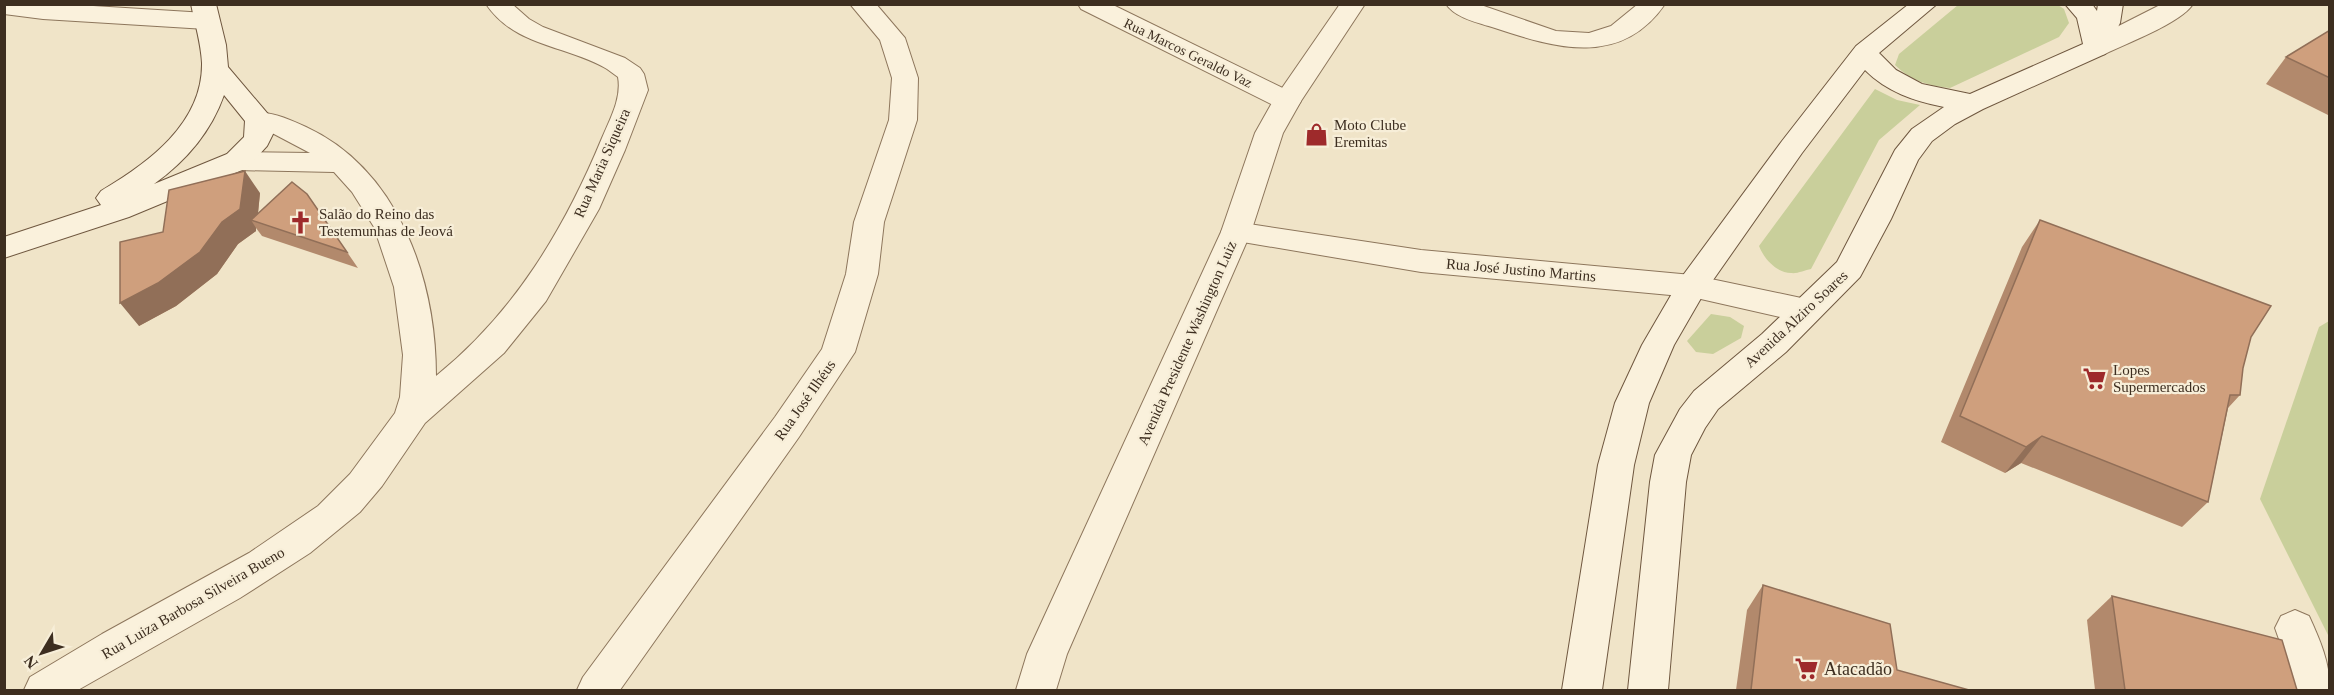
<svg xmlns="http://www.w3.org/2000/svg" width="2334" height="695" font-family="'Times New Roman',serif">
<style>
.green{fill:#c9cf9b}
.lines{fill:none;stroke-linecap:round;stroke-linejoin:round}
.minor-casing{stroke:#8d765c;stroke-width:2}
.tertiary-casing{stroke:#8d765c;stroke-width:2}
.secondary-casing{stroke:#6f573f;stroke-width:2}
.minor{fill:#faf1dc;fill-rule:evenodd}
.tertiary{fill:#faf1dc;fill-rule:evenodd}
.secondary{fill:#faf1dc;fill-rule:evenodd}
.wall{fill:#b2896c}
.shaded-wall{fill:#916f58}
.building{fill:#cf9f7d;stroke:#916f58;stroke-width:1.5}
.labels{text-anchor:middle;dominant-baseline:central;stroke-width:4.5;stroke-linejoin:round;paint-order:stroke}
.far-street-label{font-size:14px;fill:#3d2e20;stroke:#f7eed8}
.poi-label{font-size:15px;fill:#3d2e20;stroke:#f7eed8;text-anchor:start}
.street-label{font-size:15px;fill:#3d2e20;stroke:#f7eed8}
.near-poi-label{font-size:18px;fill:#3d2e20;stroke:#f7eed8;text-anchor:start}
</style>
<rect width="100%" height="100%" fill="#f0e4c8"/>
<!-- green -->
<g class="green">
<path d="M1958,5H2058L2064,9L2069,23L2059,37L1950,88C1928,86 1910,80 1895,65L1899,54Z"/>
<path d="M1875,89L1897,100L1920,105L1879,140L1811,269C1805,270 1797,274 1791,273C1777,273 1764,259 1759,246Z"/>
<path d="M1711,314L1730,317L1744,326L1741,338L1713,354L1696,352L1687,341Z"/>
<path d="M2329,321V637L2260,499L2319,327Z"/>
</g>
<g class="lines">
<defs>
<g id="minor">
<path d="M4,4H61L206,13L215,16L219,21L215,26L206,29L43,19L4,14Z"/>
<path d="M486,4H512L529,19L543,27L625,58L640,68L644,74L648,90L625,150L599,209L546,301L504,353L425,423L382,486L360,512L310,553L240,598L78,690H24L30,677L102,634L249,553L318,506L350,474L395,413L400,397L403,355L394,287L374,227L352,192L334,172L237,170L227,168L223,161L227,154L237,152L310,153L274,134L249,126L245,120L249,114C267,109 289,119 306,127C399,170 436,280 436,376C514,313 564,230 602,138C610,119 622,98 618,77L607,69C566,45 515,47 486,4Z"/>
<path d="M850,4H876L905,38L918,78L917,120L884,222L878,274L855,352L799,437L620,690H577L583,677L775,417L822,349L846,274L854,222L889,120L892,78L880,40Z"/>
<path d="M1078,4H1111L1297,95L1301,101L1297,107L1287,109L1277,107L1081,9Z"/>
<path d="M1446,4H1478L1556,31L1589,33L1611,26L1638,4H1665C1621,68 1555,48 1495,28C1479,23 1455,18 1446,4Z"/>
<path d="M1236,222L1421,250L1692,275L1806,299L1817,303L1822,311L1817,319L1806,323L1692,297L1421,272L1225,239L1221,232L1225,225Z"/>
<path d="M2295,610L2309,616C2320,640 2330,663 2330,690H2297L2275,628L2281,616Z"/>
</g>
<g id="tertiary">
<path d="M1340,4H1365L1301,101L1283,133L1251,232L1067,654L1056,690H1016L1027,654L1221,232L1255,133L1273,101Z"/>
<path d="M2162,4H2193C2181,23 2127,43 2105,54L2096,56L2087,54L2083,48L2087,42Z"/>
</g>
<g id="secondary">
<path d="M191,4H216L226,45L228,67L273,120V134L267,146L247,168L129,217L4,258V237L101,205L96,198L101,191C147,164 203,124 202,63C201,43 195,24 191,4ZM224,95L245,121L244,137L227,154L154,184C185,162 211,132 224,95Z"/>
<path d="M1909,4H1937L1879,53L1896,70L1922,84L1970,94L2083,44L2077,18L2065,4H2092L2097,11L2098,4H2123L2120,23L2105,54L1983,109L1955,124L1932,141L1918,160L1891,219L1860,277L1786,352L1718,409L1705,428L1691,455L1686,482L1668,690H1628L1650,482L1655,455L1680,409L1694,391L1762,334L1837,262L1895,150L1912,129L1944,107C1914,101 1887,92 1865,70L1802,153L1704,293L1674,345L1649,403L1634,465L1602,690H1562L1598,465L1615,403L1642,345L1681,278L1782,141L1856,46Z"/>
</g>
</defs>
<!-- minor casing -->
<use href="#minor" class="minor-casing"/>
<!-- tertiary casing -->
<use href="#tertiary" class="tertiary-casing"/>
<!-- secondary casing -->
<use href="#secondary" class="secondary-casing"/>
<!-- minor -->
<use href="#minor" class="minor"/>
<!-- tertiary -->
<use href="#tertiary" class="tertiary"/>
<!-- secondary -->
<use href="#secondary" class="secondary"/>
</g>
<!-- wall -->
<g class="wall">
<path d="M2330,30V116L2266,84L2286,57Z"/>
<path d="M260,193L258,214L307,194L358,268L262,236L256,228V231L238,244L217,274L176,306L139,326L163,232Z"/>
<path d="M2040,220L2251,337L2243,368L2240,395L2228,408L2208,502L2182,527L2021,463L2005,473L1941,442L2022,247Z"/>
<path d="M1763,585L1897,670L1969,690H1736L1747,610Z"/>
<path d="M2112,596L2297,690H2095L2087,620Z"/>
</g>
<!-- shaded-wall -->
<g class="shaded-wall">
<path d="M245,171L260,193L257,222L251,220L256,228V231L238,244L217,274L176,306L139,326L120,303Z"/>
<path d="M2042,436L2021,463L2005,473L2026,447Z"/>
</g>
<!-- building -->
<g class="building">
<path d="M2330,30V78L2286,57Z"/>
<path d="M245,171L240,209L222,222L200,252L158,283L120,303V242L163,232L169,190Z"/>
<path d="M292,182L307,194L347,252L251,220Z"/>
<path d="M2040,220L2271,306L2251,337L2243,368L2240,395H2230L2208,502L2042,436L2026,447L1960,416Z"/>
<path d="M1763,585L1890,624L1897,670L1969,690H1751Z"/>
<path d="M2112,596L2282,640L2297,690H2125Z"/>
</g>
<!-- icons -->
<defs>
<symbol id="shop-bare" viewBox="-9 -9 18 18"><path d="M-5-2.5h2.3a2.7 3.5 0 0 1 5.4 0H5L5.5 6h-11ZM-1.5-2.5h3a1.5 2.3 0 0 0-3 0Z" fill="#9e2a2b" stroke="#f7eed8" stroke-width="2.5" paint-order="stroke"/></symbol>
<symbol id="church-bare" viewBox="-9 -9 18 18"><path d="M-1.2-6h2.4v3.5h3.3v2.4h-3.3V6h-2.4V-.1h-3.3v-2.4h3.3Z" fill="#9e2a2b" stroke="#f7eed8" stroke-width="2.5" paint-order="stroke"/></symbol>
<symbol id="supermarket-bare" viewBox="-9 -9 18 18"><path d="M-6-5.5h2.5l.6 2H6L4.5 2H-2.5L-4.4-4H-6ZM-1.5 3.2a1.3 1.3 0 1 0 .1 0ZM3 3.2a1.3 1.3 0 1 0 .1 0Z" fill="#9e2a2b" stroke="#f7eed8" stroke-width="2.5" paint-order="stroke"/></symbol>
</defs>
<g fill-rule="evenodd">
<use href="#shop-bare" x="1300" y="118" width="33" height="33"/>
<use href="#church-bare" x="284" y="206" width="33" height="33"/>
<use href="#supermarket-bare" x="2078" y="362" width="33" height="33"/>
<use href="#supermarket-bare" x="1790" y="652" width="33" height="33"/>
</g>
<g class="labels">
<!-- far-street labels -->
<g class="far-street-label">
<text transform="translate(1188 53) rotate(26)">Rua Marcos Geraldo Vaz</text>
</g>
<!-- poi labels -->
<g class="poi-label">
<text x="1334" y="125">Moto Clube<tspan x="1334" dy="17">Eremitas</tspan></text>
<text x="319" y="214">Salão do Reino das<tspan x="319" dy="17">Testemunhas de Jeová</tspan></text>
<text x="2113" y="370">Lopes<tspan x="2113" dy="17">Supermercados</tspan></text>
</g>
<!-- street labels -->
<g class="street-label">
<text transform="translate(602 163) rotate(-66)">Rua Maria Siqueira</text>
<text transform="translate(1521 270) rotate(5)">Rua José Justino Martins</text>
<text transform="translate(1796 319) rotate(-43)">Avenida Alziro Soares</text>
<text transform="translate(1187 343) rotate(-66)">Avenida Presidente Washington Luiz</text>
<text transform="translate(805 400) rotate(-55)">Rua José Ilhéus</text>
<text transform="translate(193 603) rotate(-30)">Rua Luiza Barbosa Silveira Bueno</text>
</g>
<!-- near-poi labels -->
<g class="near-poi-label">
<text x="1824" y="669">Atacadão</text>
</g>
</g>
<!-- border -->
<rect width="2334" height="695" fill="none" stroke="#3d2e20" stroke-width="12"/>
<!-- north arrow -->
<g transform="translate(42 653) rotate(231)" stroke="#f7eed8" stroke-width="4.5" paint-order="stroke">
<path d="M0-4.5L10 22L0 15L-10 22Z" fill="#3d2e20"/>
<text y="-9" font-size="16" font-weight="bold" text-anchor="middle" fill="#3d2e20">N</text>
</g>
</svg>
